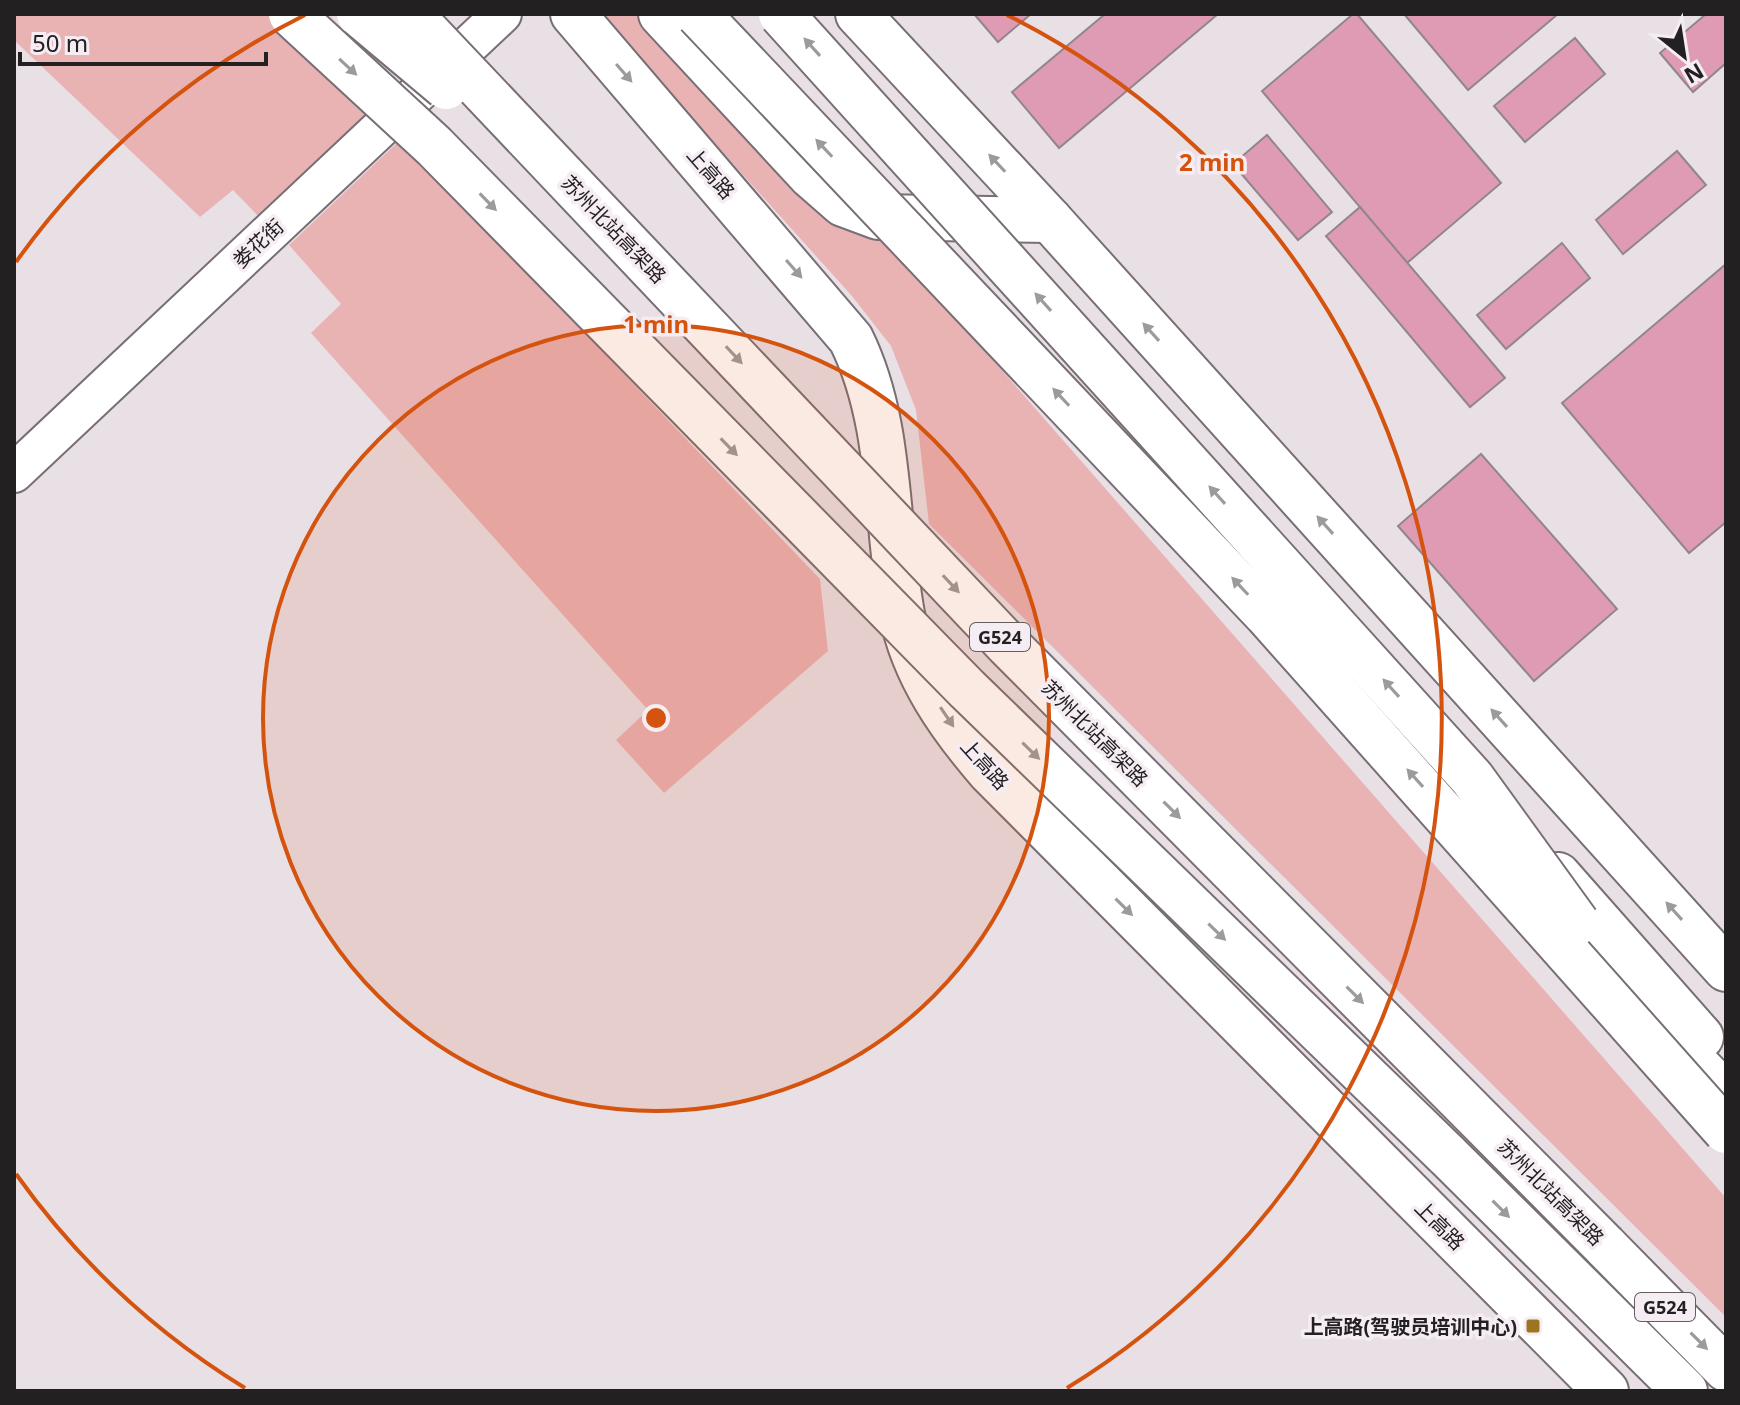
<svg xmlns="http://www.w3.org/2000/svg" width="1740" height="1405" font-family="'Noto Sans','Noto Sans SC',sans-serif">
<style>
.green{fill:#e9b2b3}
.building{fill:#de9bb3;stroke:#91878b;stroke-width:2}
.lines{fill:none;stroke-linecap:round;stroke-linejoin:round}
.minor-casing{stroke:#776f75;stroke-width:42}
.primary-casing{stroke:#776f75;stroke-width:48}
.trunk-casing{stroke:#776f75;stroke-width:48}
.minor{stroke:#fff;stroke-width:38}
.primary{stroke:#fff;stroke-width:44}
.trunk{stroke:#fff;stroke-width:44}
.trunk-bridge-casing{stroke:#776f75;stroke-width:48;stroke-linecap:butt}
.trunk-bridge{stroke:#fff;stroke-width:44}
.oneway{fill:#9c9b9c}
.ring{fill:none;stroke:#d4530e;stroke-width:4}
.poi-dot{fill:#9d7522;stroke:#f6edf4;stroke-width:3}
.labels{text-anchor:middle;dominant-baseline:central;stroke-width:7;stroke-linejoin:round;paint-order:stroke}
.shield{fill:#f6edf4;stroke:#625e61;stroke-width:2}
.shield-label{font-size:18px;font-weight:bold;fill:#232022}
.street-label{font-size:20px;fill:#232022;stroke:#f6edf4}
.poi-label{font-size:20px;font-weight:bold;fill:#232022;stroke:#f6edf4;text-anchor:end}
.centre{fill:#d4530e;stroke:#f6edf4;stroke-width:4}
.ring-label{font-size:24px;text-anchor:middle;font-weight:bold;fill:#d4530e;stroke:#f6edf4;stroke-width:7;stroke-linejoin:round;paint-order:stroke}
</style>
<rect width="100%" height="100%" fill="#e9e0e6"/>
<!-- green -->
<g class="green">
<path d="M14,14H272L372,108L260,218L233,190L200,217L14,40Z"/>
<path d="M598,14H641L880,231L1726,1198V1317L929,524L916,410L891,346L852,296Z"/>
<path d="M400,140L820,579L828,651L664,793L616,740L648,710L311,333L341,304L289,245Z"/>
</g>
<!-- building -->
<g class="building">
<path d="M974,14H1031L998,42Z"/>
<path d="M1105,14H1218L1059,148L1012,92Z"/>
<path d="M1353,14H1357L1501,183L1407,263L1262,91Z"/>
<path d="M1404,14H1558L1468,90Z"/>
<path d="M1706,14H1726V63L1693,92L1660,53Z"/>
<path d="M1575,38L1605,74L1525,142L1494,106Z"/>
<path d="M1267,135L1332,212L1298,240L1233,164Z"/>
<path d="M1677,151L1706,185L1623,254L1596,220Z"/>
<path d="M1360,207L1505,378L1470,407L1326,236Z"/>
<path d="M1562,243L1590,278L1506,349L1477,315Z"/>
<path d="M1726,264V522L1689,553L1562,403Z"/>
<path d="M1481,454L1617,609L1534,681L1398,526Z"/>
</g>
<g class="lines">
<defs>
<path id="minor" d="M14,473L502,14"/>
<g id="primary">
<path d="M573,14L851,339C893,424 885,522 902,614C913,674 951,727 990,772L1606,1391"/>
<path d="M661,14L811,176L843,204L878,217L1050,220"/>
<path d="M858,14L1050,220L1726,969"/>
</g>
<g id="trunk">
<path d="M1558,875L1701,1037"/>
<path d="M1655,1022L1726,1095"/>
<path d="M1446,1154L1685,1391"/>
<path d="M1605,1246L1726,1369"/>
</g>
</defs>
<!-- minor casing -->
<use href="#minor" class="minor-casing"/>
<!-- primary casing -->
<use href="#primary" class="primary-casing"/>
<!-- trunk casing -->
<use href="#trunk" class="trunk-casing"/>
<!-- minor -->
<use href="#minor" class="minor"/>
<!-- primary -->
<use href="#primary" class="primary"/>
<!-- trunk -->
<use href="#trunk" class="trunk"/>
<defs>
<g id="trunk-bridge">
<path d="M291,14L434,146L967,689L1446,1154"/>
<path d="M359,14L446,87"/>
<path d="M410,14L1008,645L1605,1246"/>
<path d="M698,14L1267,615L1726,1131"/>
<path d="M781,14L1472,778L1577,923"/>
</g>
</defs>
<!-- trunk-bridge casing -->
<use href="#trunk-bridge" class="trunk-bridge-casing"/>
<!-- trunk-bridge -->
<use href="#trunk-bridge" class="trunk-bridge"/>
</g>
<!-- one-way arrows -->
<defs><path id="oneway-solid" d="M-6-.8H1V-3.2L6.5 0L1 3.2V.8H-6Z" transform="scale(2)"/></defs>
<g class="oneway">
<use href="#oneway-solid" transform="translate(812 47) rotate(-132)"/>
<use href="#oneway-solid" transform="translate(348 67) rotate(43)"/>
<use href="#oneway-solid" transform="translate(624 73) rotate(49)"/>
<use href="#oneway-solid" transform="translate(824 148) rotate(-133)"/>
<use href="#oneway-solid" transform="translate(997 163) rotate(-133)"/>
<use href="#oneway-solid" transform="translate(488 202) rotate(46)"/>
<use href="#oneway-solid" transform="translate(794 269) rotate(49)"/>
<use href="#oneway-solid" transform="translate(1043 302) rotate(-132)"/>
<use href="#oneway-solid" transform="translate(1151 332) rotate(-132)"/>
<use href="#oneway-solid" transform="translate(734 355) rotate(47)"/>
<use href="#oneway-solid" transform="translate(1061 397) rotate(-133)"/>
<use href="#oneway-solid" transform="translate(729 447) rotate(46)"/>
<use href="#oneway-solid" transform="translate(1217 495) rotate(-132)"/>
<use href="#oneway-solid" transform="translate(1325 525) rotate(-132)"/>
<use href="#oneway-solid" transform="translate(951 584) rotate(47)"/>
<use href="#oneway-solid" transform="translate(1240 586) rotate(-133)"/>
<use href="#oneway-solid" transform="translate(1391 688) rotate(-132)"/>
<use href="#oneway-solid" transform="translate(947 717) rotate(56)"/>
<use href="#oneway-solid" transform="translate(1499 718) rotate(-132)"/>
<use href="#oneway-solid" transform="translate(1031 751) rotate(44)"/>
<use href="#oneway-solid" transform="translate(1415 778) rotate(-132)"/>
<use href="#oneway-solid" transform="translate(1172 810) rotate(45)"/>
<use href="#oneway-solid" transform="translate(1124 907) rotate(45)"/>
<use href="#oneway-solid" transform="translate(1674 911) rotate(-132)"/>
<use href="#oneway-solid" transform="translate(1217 932) rotate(44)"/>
<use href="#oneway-solid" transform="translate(1355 995) rotate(45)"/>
<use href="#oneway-solid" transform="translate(1501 1209) rotate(45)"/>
<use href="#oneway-solid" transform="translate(1699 1341) rotate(45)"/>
</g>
<!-- distance rings -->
<circle cx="656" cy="718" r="393" fill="#d4530e" fill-opacity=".12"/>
<g class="ring">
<circle cx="656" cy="718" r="393"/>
<path d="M245 1388A786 786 0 0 1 16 1174M16 262A786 786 0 0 1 305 15M1007 15A786 786 0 0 1 1067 1388"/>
</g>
<!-- markers -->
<rect class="poi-dot" x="1525" y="1318" width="16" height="16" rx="4"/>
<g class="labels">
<!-- shield labels -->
<g class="shield">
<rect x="970" y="623" width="60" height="28" rx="6"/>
<rect x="1635" y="1293" width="60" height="28" rx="6"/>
</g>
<g class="shield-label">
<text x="1000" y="637">G524</text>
<text x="1665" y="1307">G524</text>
</g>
<!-- street labels -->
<g class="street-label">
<text transform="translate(711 173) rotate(49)">上高路</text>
<text transform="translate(614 229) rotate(46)">苏州北站高架路</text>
<text transform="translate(258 243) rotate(-43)">娄花街</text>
<text transform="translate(1095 733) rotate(45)">苏州北站高架路</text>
<text transform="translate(985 764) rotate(48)">上高路</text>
<text transform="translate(1551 1192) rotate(45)">苏州北站高架路</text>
<text transform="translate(1440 1225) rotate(45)">上高路</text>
</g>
<!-- poi labels -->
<g class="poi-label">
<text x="1517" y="1326">上高路(驾驶员培训中心)</text>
</g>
</g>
<circle cx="656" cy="718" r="12" class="centre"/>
<g class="ring-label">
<text x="1212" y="171">2 min</text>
<text x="656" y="333">1 min</text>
</g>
<!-- border -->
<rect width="1740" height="1405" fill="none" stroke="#232022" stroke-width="32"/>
<!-- north arrow -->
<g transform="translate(1684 56) rotate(150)" stroke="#f6edf4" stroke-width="6" paint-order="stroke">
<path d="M0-6L14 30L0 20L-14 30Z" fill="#232022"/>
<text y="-12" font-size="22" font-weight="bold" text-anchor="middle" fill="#232022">N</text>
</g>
<!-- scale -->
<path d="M20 52v12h246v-12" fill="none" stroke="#232022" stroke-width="4"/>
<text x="32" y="52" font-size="24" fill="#232022" stroke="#f6edf4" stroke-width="6" paint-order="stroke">50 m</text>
</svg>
